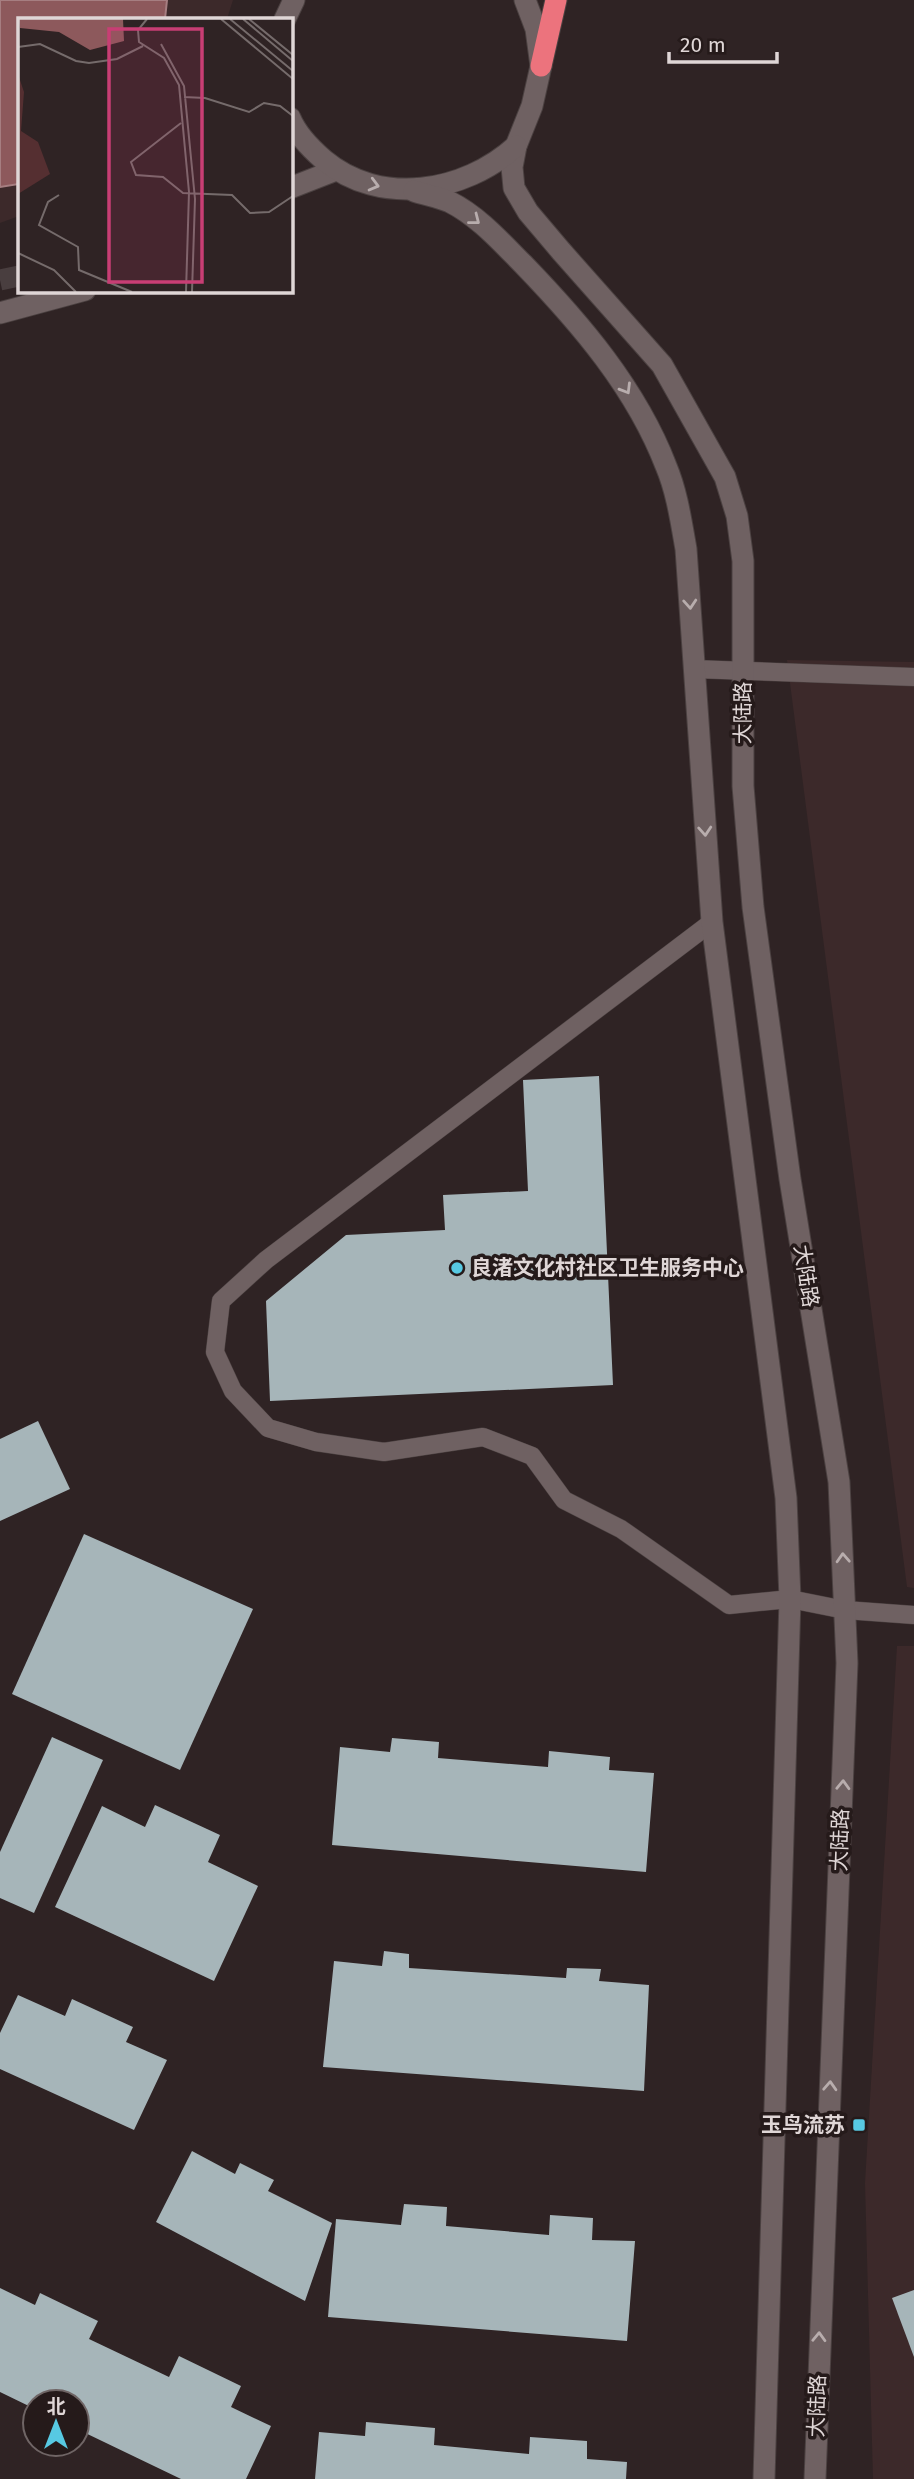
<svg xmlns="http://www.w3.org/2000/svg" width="914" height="2479" font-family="'Fira Sans','Noto Sans SC',sans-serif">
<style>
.built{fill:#3c292a}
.water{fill:#8d595c;stroke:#a67e81;stroke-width:2}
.building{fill:#a6b5b9}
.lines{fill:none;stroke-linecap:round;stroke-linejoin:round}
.street-tunnel{stroke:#493e3f;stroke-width:21;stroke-dasharray:21 10;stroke-linecap:butt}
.lane-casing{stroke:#4b4141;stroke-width:19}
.street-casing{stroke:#4b4141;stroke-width:23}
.secondary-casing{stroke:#4b4141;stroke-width:23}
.highway-casing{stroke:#4b4141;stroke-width:23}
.lane{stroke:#6f6162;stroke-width:18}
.street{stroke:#6f6162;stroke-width:21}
.secondary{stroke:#6f6162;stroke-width:21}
.highway{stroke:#ec737d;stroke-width:21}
.oneway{stroke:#b8adad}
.poi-dot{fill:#57c9e2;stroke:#251a1a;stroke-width:2.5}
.labels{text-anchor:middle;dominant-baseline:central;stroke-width:7;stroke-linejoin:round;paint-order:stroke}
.street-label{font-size:21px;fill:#dfd6d6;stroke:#251a1a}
.poi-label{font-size:21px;font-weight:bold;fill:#dfd6d6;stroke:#251a1a;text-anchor:start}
.inset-road{fill:none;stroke:#756b6b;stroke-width:2}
.view{fill:#c83e74;fill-opacity:0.15;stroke:#c83e74;stroke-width:3.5}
.inset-edge{fill:none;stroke:#dfd6d6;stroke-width:3.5}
</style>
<rect width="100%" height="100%" fill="#2f2324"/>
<!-- built -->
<g class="built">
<path d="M0,0H233L227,19H19V216L0,223Z"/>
<path d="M787,660L914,662V1588L907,1587Z"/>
<path d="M897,1646H914V2479H873L865,2183Z"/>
</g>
<!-- water -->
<path class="water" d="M0,0H167L165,19H19V184L0,187Z"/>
<!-- building -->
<g class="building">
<path d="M599,1076L613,1385L270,1401L266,1301L346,1235L445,1230L443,1195L528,1191L523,1080Z"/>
<path d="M38,1421L70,1489L0,1521V1439Z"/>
<path d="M84,1534L253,1609L180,1770L12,1694Z"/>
<path d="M52,1737L103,1760L34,1913L0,1898V1852Z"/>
<path d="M392,1738L439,1742L438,1758L548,1767L549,1751L610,1757L609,1770L654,1773L646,1872L332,1845L340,1747L390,1752Z"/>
<path d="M155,1805L220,1835L208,1862L258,1886L214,1981L55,1907L102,1806L145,1827Z"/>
<path d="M384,1951L409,1954V1968L566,1978L567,1968L601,1969L599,1981L649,1985L644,2091L323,2067L334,1961L382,1966Z"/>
<path d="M18,1995L65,2016L72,1999L133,2027L126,2042L167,2060L134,2130L0,2069V2033Z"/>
<path d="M192,2151L235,2174L240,2163L274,2180L268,2191L332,2223L305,2301L156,2222Z"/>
<path d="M404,2204L447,2207L446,2226L549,2235L550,2215L593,2218L592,2240L635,2241L627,2341L328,2317L336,2219L401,2225Z"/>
<path d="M0,2288L35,2305L40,2293L98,2321L89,2339L169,2377L179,2356L241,2386L231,2407L271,2426L246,2479H181L77,2429V2402H35V2409L0,2392Z"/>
<path d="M914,2290V2357L892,2298Z"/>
<path d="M366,2422L435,2428L434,2445L529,2454L530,2437L587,2441V2459L627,2462L626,2479H315L319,2432L365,2436Z"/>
</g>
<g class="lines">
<!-- street-tunnel -->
<path class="street-tunnel" d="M0,280L19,276"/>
<defs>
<g id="lane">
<path d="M693,669L914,677"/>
<path d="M712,922L266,1260L221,1301L215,1352L233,1391L268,1428L316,1442L384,1452L483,1437L532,1456L564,1500L621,1529L729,1605L790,1599L845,1610L914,1615"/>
</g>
<g id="street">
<path d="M290,188L336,170"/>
<path d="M0,313L85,290"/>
</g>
<g id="secondary">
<path d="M525,0L536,29L541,66L532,106L516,146L512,167L514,188L528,212L561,251L662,365L725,477L737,516L743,561V786L753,907L790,1179L839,1482L847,1663L815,2479"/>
<path d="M285,19L294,0"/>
<path d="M290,118C297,135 310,148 324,160C380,207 464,193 516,146"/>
<path d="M414,191C426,195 439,197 450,202C478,216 501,242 523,264C580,323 636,388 666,466C677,492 681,521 686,549L712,922L786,1498L790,1599L764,2479"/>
</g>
<path id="highway" d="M541,66L556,0"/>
</defs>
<!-- lane casing -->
<use href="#lane" class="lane-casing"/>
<!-- street casing -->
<use href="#street" class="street-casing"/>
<!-- secondary casing -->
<use href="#secondary" class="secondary-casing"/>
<!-- highway casing -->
<use href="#highway" class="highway-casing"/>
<!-- lane -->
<use href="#lane" class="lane"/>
<!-- street -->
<use href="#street" class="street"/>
<!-- secondary -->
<use href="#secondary" class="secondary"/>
<!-- highway -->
<use href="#highway" class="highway"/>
</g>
<!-- one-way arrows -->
<defs><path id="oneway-chevron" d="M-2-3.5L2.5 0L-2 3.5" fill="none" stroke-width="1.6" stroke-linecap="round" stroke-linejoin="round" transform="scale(1.75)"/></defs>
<g class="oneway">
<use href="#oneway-chevron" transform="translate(374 185) rotate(15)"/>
<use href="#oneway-chevron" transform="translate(475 220) rotate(38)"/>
<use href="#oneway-chevron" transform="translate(626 389) rotate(59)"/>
<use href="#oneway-chevron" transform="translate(690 604) rotate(86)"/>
<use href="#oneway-chevron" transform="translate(705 831) rotate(86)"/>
<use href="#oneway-chevron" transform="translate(843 1558) rotate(-93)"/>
<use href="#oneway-chevron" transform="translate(843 1785) rotate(-88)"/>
<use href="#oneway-chevron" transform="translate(830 2086) rotate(-87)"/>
<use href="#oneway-chevron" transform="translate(819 2337) rotate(-88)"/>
</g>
<!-- markers -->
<g class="poi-dot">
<circle cx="457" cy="1268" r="7"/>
<rect x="852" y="2118" width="14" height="14" rx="3.5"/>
</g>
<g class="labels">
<!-- street labels -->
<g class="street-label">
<text transform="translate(743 713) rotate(-90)">大陆路</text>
<text transform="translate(806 1276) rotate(81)">大陆路</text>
<text transform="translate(840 1840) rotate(-88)">大陆路</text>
<text transform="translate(817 2406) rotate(-88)">大陆路</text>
</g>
<!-- poi labels -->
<g class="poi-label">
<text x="471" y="1268">良渚文化村社区卫生服务中心</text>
<text x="845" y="2125" text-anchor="end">玉鸟流苏</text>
</g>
</g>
<!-- overview -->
<g transform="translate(18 18)">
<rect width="275" height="275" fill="#2f2324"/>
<path d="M0,56L6,74L3,113L20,124L32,156L0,176Z" fill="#552f31"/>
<path d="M1,1H105L106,23L72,32L41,14L2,10Z" fill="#8d595c"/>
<path class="inset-road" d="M129,1L120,12L121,24L146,40L161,67L171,174L168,274M203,1L275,61M212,1L275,53M225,1L275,43M231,1L275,37M143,26L166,68L177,181L174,274M0,29L22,26L58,43L71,45L99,41L125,28M166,79L187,80L231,94L246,85L262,88L275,98M163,105L113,144L118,157L145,159L165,175L214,177L232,195L251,194L275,178M41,177L30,184L21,207L60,229L61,252L114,274M0,235L36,252L58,274"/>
<path class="view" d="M91,11H184V264H91Z"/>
<rect width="275" height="275" class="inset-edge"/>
</g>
<!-- north arrow -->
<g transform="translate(56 2423)"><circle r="33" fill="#251a1a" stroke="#6f6565" stroke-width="2"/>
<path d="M0-5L12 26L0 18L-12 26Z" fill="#57c9e2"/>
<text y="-10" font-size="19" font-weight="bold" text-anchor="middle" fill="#dfd6d6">北</text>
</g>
<!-- scale -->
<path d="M669 52v10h108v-10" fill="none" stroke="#dfd6d6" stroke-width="3.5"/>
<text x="680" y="52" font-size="21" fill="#dfd6d6" stroke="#251a1a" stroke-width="5" paint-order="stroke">20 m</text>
</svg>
